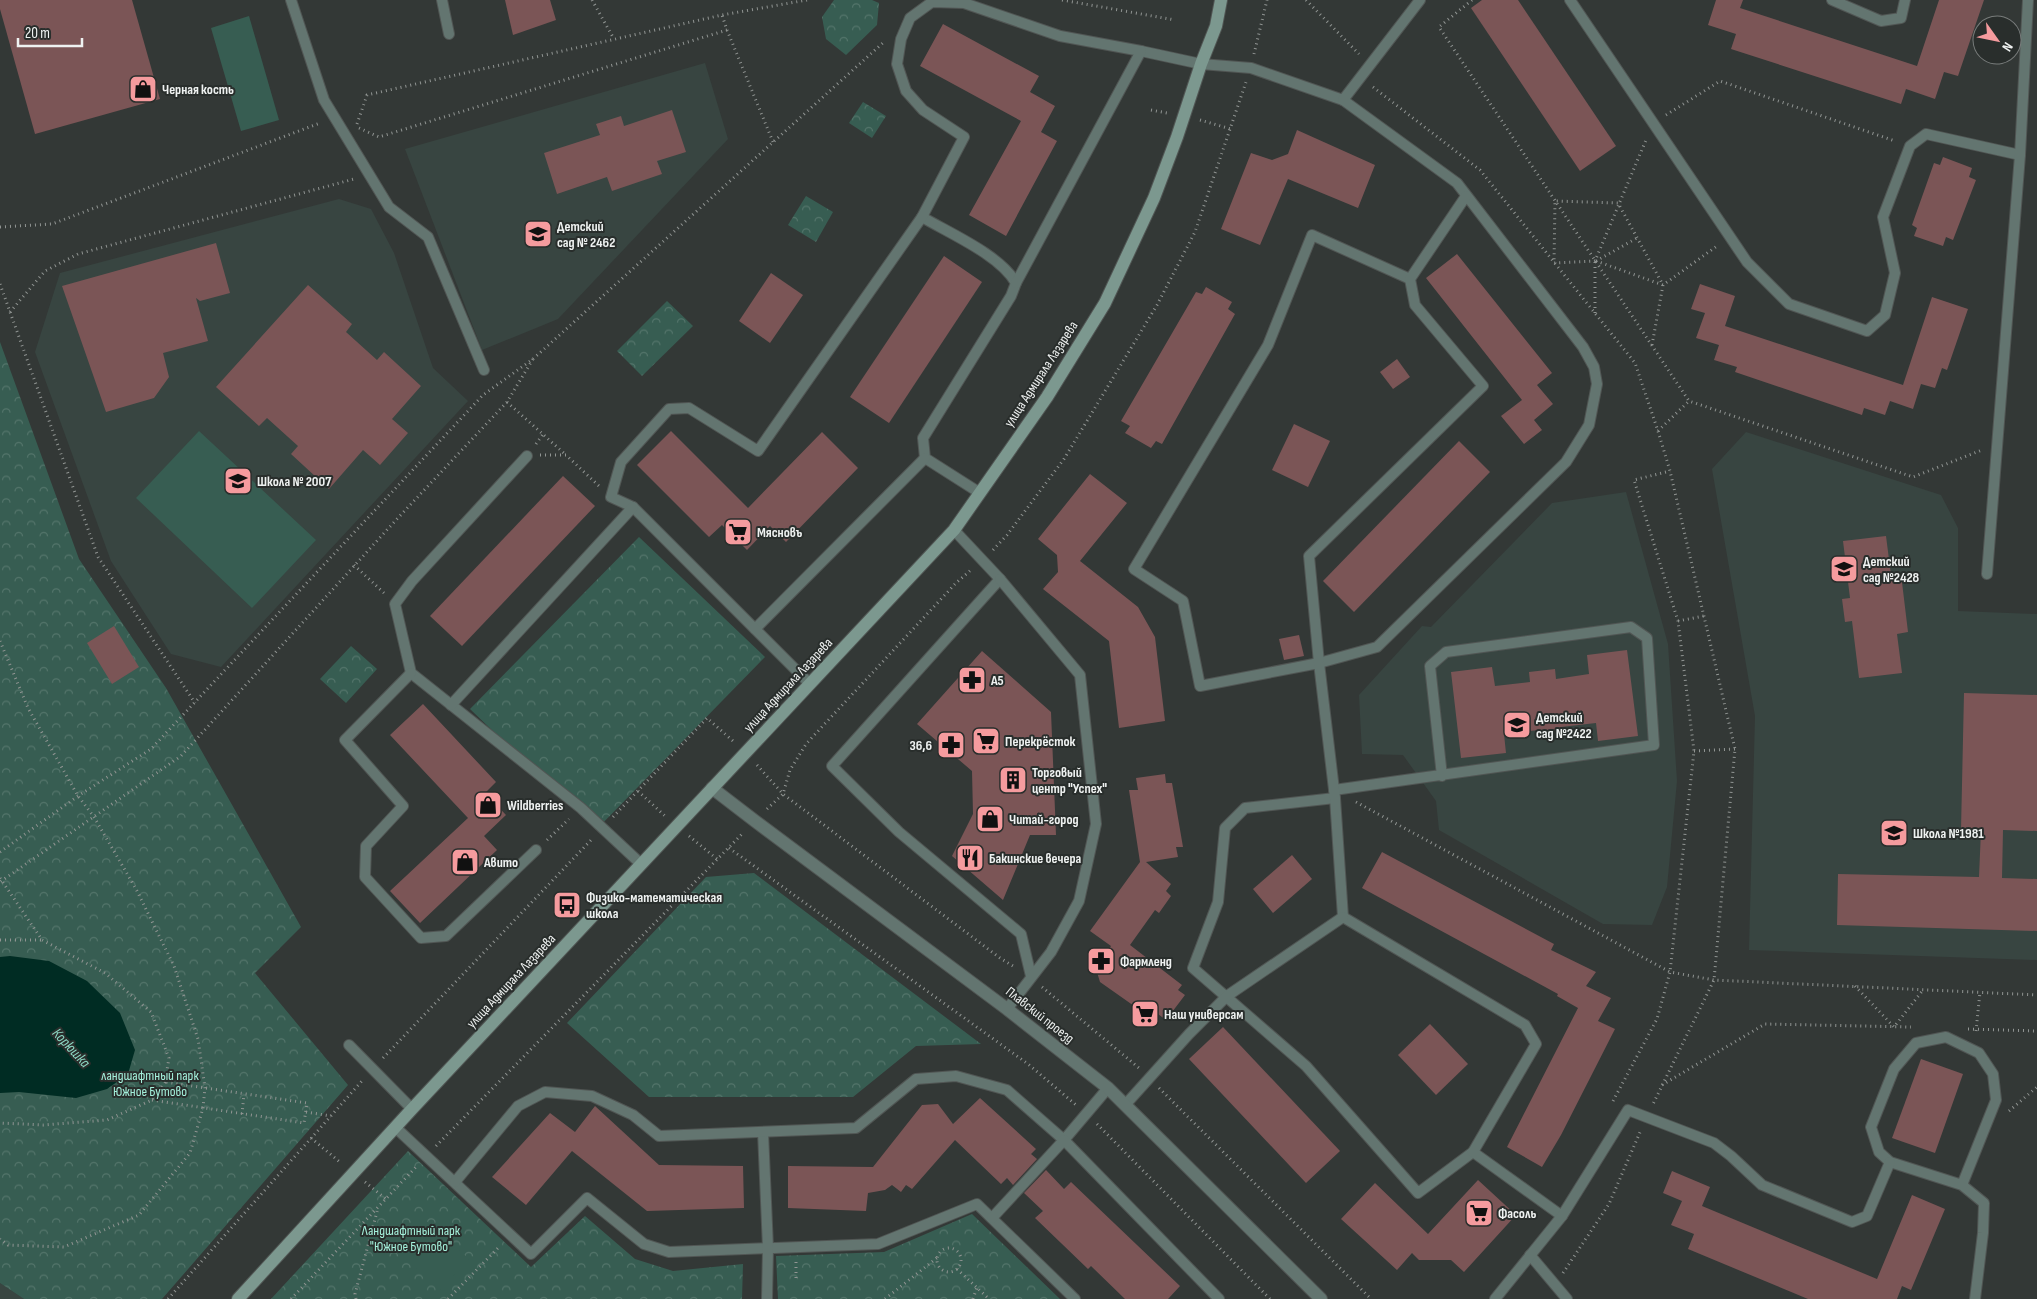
<svg xmlns="http://www.w3.org/2000/svg" width="2037" height="1299" font-family="'Sofia Sans Condensed',sans-serif">
<style>
.built{fill:#384541}
.forest{fill:url(#forest-crowns)}
.pitch{fill:#375d52}
.water{fill:#002c23}
.building{fill:#7b5556}
.lines{fill:none;stroke-linecap:round;stroke-linejoin:round}
.lane-casing{stroke:#515654;stroke-width:12}
.street-casing{stroke:#515654;stroke-width:14}
.secondary-casing{stroke:#515654;stroke-width:14}
.path{stroke:#919593;stroke-width:3;stroke-dasharray:1 4;stroke-linecap:butt}
.lane{stroke:#637570;stroke-width:10}
.street{stroke:#637570;stroke-width:12}
.secondary{stroke:#7c988f;stroke-width:12}
.labels{text-anchor:middle;dominant-baseline:central;stroke-width:4;stroke-linejoin:round;paint-order:stroke}
.poi-label{font-size:14px;font-weight:bold;fill:#eff2f1;stroke:#292e2c;text-anchor:start}
.street-label{font-size:14px;fill:#eff2f1;stroke:#292e2c}
.park-label{font-size:14px;fill:#a4f0db;stroke:#292e2c}
.water-label{font-size:15px;font-style:italic;fill:#8edac5;stroke:#292e2c}
</style>
<defs>
<pattern id="forest-crowns" width="20" height="18" patternUnits="userSpaceOnUse" patternTransform="scale(1.25)"><rect width="20" height="18" fill="#375d52"/><path d="M2 6a3 3 0 1 1 6 0M12 15a3 3 0 1 1 6 0" fill="none" stroke="#54756b"/></pattern>
</defs>
<rect width="100%" height="100%" fill="#333836"/>
<!-- built -->
<g class="built">
<path d="M705,63L728,139L558,319L482,350L405,149Z"/>
<path d="M339,199L371,209L394,253L433,368L468,401L221,667L171,654L111,561L35,352L60,273Z"/>
<path d="M1746,432L1941,495L1958,528V611L2037,614V960L1749,950L1755,716L1712,469Z"/>
<path d="M1626,492L1668,644L1677,781L1667,887L1652,925L1603,924L1439,830L1436,801L1403,755L1362,754L1359,695L1422,626L1431,627L1552,503Z"/>
<path d="M0,1283L24,1299H0Z"/>
</g>
<!-- forest -->
<g class="forest">
<path d="M834,0H872L879,3L877,25L846,55L826,39L822,17Z"/>
<path d="M863,102L886,116L872,138L849,123Z"/>
<path d="M806,196L833,212L816,242L788,225Z"/>
<path d="M667,301L693,326L642,376L617,351Z"/>
<path d="M0,342L79,559L166,688L301,927L255,973L348,1085L162,1299H24L0,1283Z"/>
<path d="M639,537L765,657L596,830L470,709Z"/>
<path d="M351,646L377,669L346,703L320,679Z"/>
<path d="M754,873L981,1044L916,1046L853,1097H649L567,1023L706,877Z"/>
<path d="M408,1151L531,1267L585,1216L635,1259L673,1271L743,1264L742,1299H271Z"/>
<path d="M972,1214L1060,1299H778L776,1256L884,1252Z"/>
</g>
<!-- pitch -->
<g class="pitch">
<path d="M249,16L279,120L241,131L211,28Z"/>
<path d="M199,431L316,540L252,608L136,498Z"/>
<path d="M421,1216L469,1259L440,1290L393,1247Z"/>
</g>
<!-- water -->
<path class="water" d="M10,956L49,961L87,981L120,1013L135,1050L128,1074L107,1089L76,1098L19,1092L0,1093V957Z"/>
<!-- building -->
<g class="building">
<path d="M0,0H132L160,99L35,134L0,9Z"/>
<path d="M505,0H550L556,20L513,35Z"/>
<path d="M1482,0H1518L1616,146L1580,171L1471,8Z"/>
<path d="M1716,0H1743L1740,8L1917,66L1939,0H1984L1958,76L1944,72L1935,99L1906,89L1901,104L1731,49L1736,34L1708,25Z"/>
<path d="M943,24L1039,76L1030,92L1055,106L1041,132L1057,141L1006,236L969,215L1021,121L920,66Z"/>
<path d="M672,110L686,152L657,161L662,174L612,191L607,177L557,194L544,153L600,135L596,124L621,116L624,126Z"/>
<path d="M1297,130L1375,165L1358,208L1288,179L1260,245L1221,229L1251,153L1272,160L1288,154Z"/>
<path d="M1943,157L1972,168L1969,177L1976,180L1953,240L1946,237L1943,246L1914,236L1917,228L1912,225L1934,163L1940,165Z"/>
<path d="M216,243L230,293L200,301L196,298L208,341L163,353L169,377L154,398L106,412L62,286Z"/>
<path d="M1457,254L1552,373L1537,385L1553,404L1534,420L1542,430L1524,444L1501,416L1522,400L1426,278Z"/>
<path d="M944,256L982,282L889,423L850,397Z"/>
<path d="M771,273L803,295L770,343L739,321Z"/>
<path d="M1700,284L1735,296L1725,326L1903,385L1932,297L1968,309L1947,370L1942,368L1935,388L1921,384L1913,409L1890,401L1885,415L1864,408L1862,415L1735,372L1737,367L1714,360L1719,345L1696,338L1705,313L1691,309Z"/>
<path d="M308,285L352,324L346,332L377,360L384,352L421,386L392,419L408,433L380,465L363,450L329,489L291,454L298,446L267,418L259,426L216,387Z"/>
<path d="M1206,287L1232,302L1228,309L1235,314L1162,444L1156,441L1151,448L1125,433L1130,426L1121,421L1196,292L1202,294Z"/>
<path d="M1397,359L1410,377L1393,389L1380,372Z"/>
<path d="M1294,424L1330,441L1308,487L1272,470Z"/>
<path d="M671,431L748,508L822,432L858,468L786,542L770,526L747,550L722,525L709,537L637,465Z"/>
<path d="M1459,441L1490,472L1354,612L1323,581Z"/>
<path d="M1090,474L1127,503L1080,561L1138,607L1155,637L1165,721L1119,728L1109,641L1043,589L1058,572L1057,555L1038,539Z"/>
<path d="M563,476L595,506L462,646L430,616Z"/>
<path d="M1886,536L1891,575L1901,574L1908,632L1897,634L1902,673L1859,678L1852,621L1845,622L1842,599L1850,598L1843,541Z"/>
<path d="M114,626L139,667L112,684L87,643Z"/>
<path d="M1299,635L1304,656L1284,660L1279,639Z"/>
<path d="M1627,650L1638,736L1598,741L1596,723L1561,727L1562,734L1540,737L1539,730L1504,734L1506,753L1461,758L1451,672L1492,667L1495,686L1530,682L1529,672L1555,669L1556,679L1589,674L1587,655Z"/>
<path d="M982,651L1051,712L1056,835H1030L1003,900L952,856L973,814L972,771L917,724Z"/>
<path d="M1964,693L2037,695V831L2003,830L2002,878L2037,879V931L1837,925L1838,874L1979,877L1981,830H1961Z"/>
<path d="M423,704L496,782L485,793L506,815L484,836L497,850L420,923L390,891L468,818L390,735Z"/>
<path d="M1165,774L1166,783H1172L1183,847H1176L1178,857L1146,862L1171,884L1166,891L1171,896L1159,913L1155,910L1130,945L1182,985L1178,990L1185,995L1166,1020L1158,1014L1154,1020L1100,982L1096,969L1111,946L1090,931L1140,862L1129,790H1138L1136,778Z"/>
<path d="M1382,852L1554,944L1551,950L1596,972L1586,986L1611,998L1598,1021L1615,1029L1561,1135L1542,1167L1507,1147L1578,1008L1557,996L1558,994L1362,888Z"/>
<path d="M1292,855L1312,879L1273,913L1253,889Z"/>
<path d="M1430,1024L1468,1064L1436,1095L1398,1055Z"/>
<path d="M1223,1027L1340,1151L1306,1183L1189,1059Z"/>
<path d="M1921,1059L1963,1074L1935,1153L1892,1138Z"/>
<path d="M980,1098L1036,1149L1031,1154L1037,1159L1013,1185L1007,1178L1001,1184L955,1140L912,1189L906,1185L901,1192L892,1185L885,1190L868,1193L866,1211L788,1208V1166L873,1167L922,1105L938,1104L953,1124Z"/>
<path d="M595,1106L659,1165L743,1166L744,1208L647,1211L572,1151L526,1205L492,1177L550,1113L575,1132Z"/>
<path d="M1046,1170L1064,1189L1071,1182L1180,1286L1168,1299H1125L1091,1266L1088,1269L1035,1218L1043,1211L1024,1193Z"/>
<path d="M1672,1171L1710,1187L1702,1206L1877,1279L1912,1195L1945,1209L1911,1290L1902,1286L1897,1299H1808L1688,1249L1694,1234L1671,1225L1682,1201L1663,1193Z"/>
<path d="M1478,1180L1516,1215L1464,1272L1451,1260H1419L1412,1253L1397,1270L1341,1219L1375,1183L1428,1234Z"/>
</g>
<g class="lines">
<defs>
<g id="lane">
<path d="M291,0L324,100L389,207L428,237L484,370"/>
<path d="M442,0L449,34"/>
<path d="M1570,0L1747,262L1789,304L1867,331L1885,315L1895,273L1883,217L1910,146L1926,134L2020,155"/>
<path d="M1832,0L1881,21L1901,18L1905,0"/>
<path d="M1141,51L1201,64L1251,68L1343,100"/>
<path d="M922,217C951,234 1000,255 1016,283L1011,296L923,438L925,458L980,493"/>
<path d="M1410,279L1312,235L1268,345L1134,569L1183,601L1200,686L1319,663L1377,647L1566,462L1589,425L1597,384L1594,367L1583,347L1457,183L1343,100L1420,0"/>
<path d="M527,456L412,581L395,604L411,673L581,808L641,864"/>
<path d="M954,530L1000,579L832,766L899,832L1021,934L1031,976"/>
<path d="M1987,574L2020,155L2028,0"/>
<path d="M1000,579L1080,675L1096,824L1079,901L1051,952L1007,1009"/>
<path d="M755,629L925,458"/>
<path d="M411,673L345,740L403,806L366,846L365,877L421,938L446,936L536,850"/>
<path d="M810,684L633,507L611,497L621,462L669,409L689,408L758,451L922,217L964,137L923,110L906,91L897,64L901,39L910,18L932,2L964,3L1060,36L1141,51L1016,283"/>
<path d="M451,705L633,507"/>
<path d="M1334,790L1654,745L1647,638L1631,627L1446,652L1430,666L1442,776"/>
<path d="M1335,798L1245,808L1225,828L1218,902L1193,968L1306,1066L1418,1193L1473,1152"/>
<path d="M1343,917L1335,798L1319,663L1309,556L1483,386L1415,305L1410,279L1466,196"/>
<path d="M1343,917L1525,1025L1536,1044L1473,1152L1562,1216"/>
<path d="M349,1045L412,1109"/>
<path d="M1126,1104L1189,1034L1227,996L1343,917"/>
<path d="M395,1127L531,1254L587,1198L644,1244L669,1252L878,1244L977,1204L1075,1299"/>
<path d="M763,1132L768,1248L767,1299"/>
<path d="M455,1182L518,1106L545,1092L592,1096L633,1115L659,1136L856,1128L916,1079L956,1076L1007,1090L1064,1140L1108,1088"/>
<path d="M1962,1185L1996,1100L1993,1074L1979,1053L1946,1037L1916,1043L1894,1069L1871,1127L1879,1152L1890,1162L1962,1185L1984,1203L1983,1233L1975,1299"/>
<path d="M992,1218L1064,1140L1219,1299"/>
<path d="M1530,1255L1567,1299"/>
<path d="M1495,1299L1562,1216L1628,1110L1714,1143L1731,1156L1762,1185L1852,1222L1867,1216L1890,1162"/>
</g>
<path id="street" d="M712,788L755,821L1007,1009L1108,1088L1321,1299"/>
<path id="secondary" d="M238,1299L412,1109L954,530L1047,397L1105,303L1154,198L1177,137L1201,64L1216,26L1221,0"/>
</defs>
<!-- lane casing -->
<use href="#lane" class="lane-casing"/>
<!-- street casing -->
<use href="#street" class="street-casing"/>
<!-- secondary casing -->
<use href="#secondary" class="secondary-casing"/>
<!-- path -->
<g class="path">
<path d="M592,0L614,39"/>
<path d="M1062,0L1175,20"/>
<path d="M1306,0L1359,54"/>
<path d="M1472,0L1439,27L1689,401L1913,477L1982,450"/>
<path d="M727,30L773,142"/>
<path d="M1254,54L1267,0"/>
<path d="M1373,87L1480,170L1635,363L1658,431L1670,471L1735,749L1714,980L1653,1104"/>
<path d="M1151,110L1167,113"/>
<path d="M1666,115L1720,81L1895,141"/>
<path d="M1200,120L1231,129"/>
<path d="M357,124L367,95L722,15L807,0"/>
<path d="M359,128L379,137L727,30L722,15"/>
<path d="M0,227L52,224L320,123"/>
<path d="M1596,261L1663,285L1618,203L1555,201L1554,263L1595,261L1646,140"/>
<path d="M1596,261L1637,238"/>
<path d="M1595,262V314"/>
<path d="M0,284L98,557L195,703"/>
<path d="M10,312L45,271L78,254L354,179"/>
<path d="M1652,345L1663,285L1717,246"/>
<path d="M533,359L885,41"/>
<path d="M507,402L566,455"/>
<path d="M1658,431L1689,401"/>
<path d="M536,444L543,434"/>
<path d="M540,455H566L599,486"/>
<path d="M993,550L1007,535L1064,459L1157,305L1195,232L1246,82"/>
<path d="M354,565L384,593"/>
<path d="M1678,621L1704,616"/>
<path d="M0,641L28,708L78,796L94,817L136,889L174,966L198,1039L205,1088L203,1108L190,1153L139,1215L64,1247L8,1245L0,1239"/>
<path d="M1694,751L1735,749"/>
<path d="M757,765L783,794L1000,958L1013,966"/>
<path d="M638,791L665,816"/>
<path d="M1356,802L1670,972L1694,751L1678,621L1634,480L1670,471"/>
<path d="M767,809L783,794L790,770L806,744L956,583L972,569"/>
<path d="M613,817L707,718L733,741"/>
<path d="M689,836L717,859"/>
<path d="M547,840L569,819"/>
<path d="M729,848L1028,1064L1076,1105"/>
<path d="M0,852L78,796L151,749L483,395L533,359L507,402L396,520L181,756L0,882"/>
<path d="M0,878L42,940L105,973L151,1012L169,1058L165,1082L152,1100L107,1120L43,1125L0,1123"/>
<path d="M0,940H41"/>
<path d="M1855,986L1894,1027L1923,990"/>
<path d="M1042,987L1139,1068"/>
<path d="M1968,1029L2037,1031"/>
<path d="M1976,1031L1980,992"/>
<path d="M383,1058L593,838"/>
<path d="M1662,1085L1765,1024L1911,1027"/>
<path d="M1159,1088L1371,1299"/>
<path d="M152,1100L304,1123L307,1103L165,1082"/>
<path d="M1613,1101L1657,1019L1670,972L1714,980L2037,995"/>
<path d="M2009,1111L2037,1087"/>
<path d="M306,1112L331,1116"/>
<path d="M242,1114L244,1094"/>
<path d="M1097,1124L1270,1299"/>
<path d="M311,1138L341,1163"/>
<path d="M436,1146L743,833"/>
<path d="M365,1182L386,1199"/>
<circle cx="949" cy="1260" r="12"/>
<path d="M796,1262V1281"/>
<path d="M957,1269L989,1299"/>
<path d="M1563,1273L1609,1204L1641,1130"/>
<path d="M168,1299L362,1081"/>
<path d="M291,1299L416,1167"/>
<path d="M356,1299L355,1294L378,1208"/>
<path d="M448,1299L500,1246"/>
<path d="M885,1299L938,1257"/>
<path d="M973,1299L977,1287"/>
</g>
<!-- lane -->
<use href="#lane" class="lane"/>
<!-- street -->
<use href="#street" class="street"/>
<!-- secondary -->
<use href="#secondary" class="secondary"/>
</g>
<!-- icons -->
<defs>
<symbol id="shop-square" viewBox="-11 -11 22 22"><rect x="-9" y="-9" width="18" height="18" rx="4" fill="#f59b9e" stroke="#292e2c"/><path d="M-5-2.5h2.3a2.7 3.5 0 0 1 5.4 0H5L5.5 6h-11ZM-1.5-2.5h3a1.5 2.3 0 0 0-3 0Z" fill="#111"/></symbol>
<symbol id="school-square" viewBox="-11 -11 22 22"><rect x="-9" y="-9" width="18" height="18" rx="4" fill="#f59b9e" stroke="#292e2c"/><path d="M0-5L7-2L0 1L-7-2ZM-4 1L0 2.5L4 1V4Q0 6-4 4Z" fill="#111"/></symbol>
<symbol id="supermarket-square" viewBox="-11 -11 22 22"><rect x="-9" y="-9" width="18" height="18" rx="4" fill="#f59b9e" stroke="#292e2c"/><path d="M-6-5.5h2.5l.6 2H6L4.5 2H-2.5L-4.4-4H-6ZM-1.5 3.2a1.3 1.3 0 1 0 .1 0ZM3 3.2a1.3 1.3 0 1 0 .1 0Z" fill="#111"/></symbol>
<symbol id="pharmacy-square" viewBox="-11 -11 22 22"><rect x="-9" y="-9" width="18" height="18" rx="4" fill="#f59b9e" stroke="#292e2c"/><path d="M-2-6h4v4h4v4h-4v4h-4v-4h-4v-4h4Z" fill="#111"/></symbol>
<symbol id="building-square" viewBox="-11 -11 22 22"><rect x="-9" y="-9" width="18" height="18" rx="4" fill="#f59b9e" stroke="#292e2c"/><path d="M-4-6H4V6H1V3H-1V6H-4ZM-2.5-4.3h1.7v1.8h-1.7ZM.8-4.3h1.7v1.8H.8ZM-2.5-1h1.7V.8h-1.7ZM.8-1h1.7V.8H.8Z" fill="#111"/></symbol>
<symbol id="restaurant-square" viewBox="-11 -11 22 22"><rect x="-9" y="-9" width="18" height="18" rx="4" fill="#f59b9e" stroke="#292e2c"/><path d="M-5-6h1v4h1v-4h1v4h1v-4h1v5L-1.5 .5V6h-2V.5L-5-1ZM5-6V6H3V1.5H1.5Q1.5-4 5-6Z" fill="#111"/></symbol>
<symbol id="bus-square" viewBox="-11 -11 22 22"><rect x="-9" y="-9" width="18" height="18" rx="4" fill="#f59b9e" stroke="#292e2c"/><path d="M-5-6H5V4H4V6H2V4H-2V6H-4V4H-5ZM-3.5-4V0h7V-4ZM-3.5 1.2v1.5H-2V1.2ZM2 1.2v1.5H3.5V1.2Z" fill="#111"/></symbol>
</defs>
<g fill-rule="evenodd">
<use href="#shop-square" x="127" y="73" width="32" height="32"/>
<use href="#school-square" x="522" y="218" width="32" height="32"/>
<use href="#school-square" x="222" y="465" width="32" height="32"/>
<use href="#supermarket-square" x="722" y="516" width="32" height="32"/>
<use href="#school-square" x="1828" y="553" width="32" height="32"/>
<use href="#pharmacy-square" x="956" y="664" width="32" height="32"/>
<use href="#school-square" x="1501" y="709" width="32" height="32"/>
<use href="#supermarket-square" x="970" y="725" width="32" height="32"/>
<use href="#pharmacy-square" x="935" y="729" width="32" height="32"/>
<use href="#building-square" x="997" y="764" width="32" height="32"/>
<use href="#shop-square" x="472" y="789" width="32" height="32"/>
<use href="#shop-square" x="974" y="803" width="32" height="32"/>
<use href="#school-square" x="1878" y="817" width="32" height="32"/>
<use href="#restaurant-square" x="954" y="842" width="32" height="32"/>
<use href="#shop-square" x="449" y="846" width="32" height="32"/>
<use href="#bus-square" x="551" y="889" width="32" height="32"/>
<use href="#pharmacy-square" x="1085" y="945" width="32" height="32"/>
<use href="#supermarket-square" x="1129" y="998" width="32" height="32"/>
<use href="#supermarket-square" x="1463" y="1197" width="32" height="32"/>
</g>
<g class="labels">
<!-- poi labels -->
<g class="poi-label">
<text x="162" y="89">Черная кость</text>
<text x="557" y="226">Детский<tspan x="557" dy="16">сад № 2462</tspan></text>
<text x="257" y="481">Школа № 2007</text>
<text x="757" y="532">Мясновъ</text>
<text x="1863" y="561">Детский<tspan x="1863" dy="16">сад №2428</tspan></text>
<text x="991" y="680">А5</text>
<text x="1536" y="717">Детский<tspan x="1536" dy="16">сад №2422</tspan></text>
<text x="1005" y="741">Перекрёсток</text>
<text x="932" y="745" text-anchor="end">36,6</text>
<text x="1032" y="772">Торговый<tspan x="1032" dy="16">центр "Успех"</tspan></text>
<text x="507" y="805">Wildberries</text>
<text x="1009" y="819">Читай-город</text>
<text x="1913" y="833">Школа №1981</text>
<text x="989" y="858">Бакинские вечера</text>
<text x="484" y="862">Авито</text>
<text x="586" y="897">Физико-математическая<tspan x="586" dy="16">школа</tspan></text>
<text x="1120" y="961">Фармленд</text>
<text x="1164" y="1014">Наш универсам</text>
<text x="1498" y="1213">Фасоль</text>
</g>
<!-- street labels -->
<g class="street-label">
<text transform="translate(1041 374) rotate(-57)">улица Адмирала Лазарева</text>
<text transform="translate(788 685) rotate(-47)">улица Адмирала Лазарева</text>
<text transform="translate(511 981) rotate(-47)">улица Адмирала Лазарева</text>
<text transform="translate(1040 1015) rotate(38)">Плавский проезд</text>
</g>
<!-- park labels -->
<g class="park-label">
<text x="150" y="1075">ландшафтный парк<tspan x="150" dy="16">Южное Бутово</tspan></text>
<text x="411" y="1230">Ландшафтный парк<tspan x="411" dy="16">"Южное Бутово"</tspan></text>
</g>
<!-- water labels -->
<g class="water-label">
<text transform="translate(71 1048) rotate(47)">Корюшка</text>
</g>
</g>
<!-- north arrow -->
<g transform="translate(1997 40) rotate(123)"><circle r="24" fill="#292e2c" stroke="#787c7b"/>
<path d="M0-4L9 19L0 12L-9 19Z" fill="#f59b9e"/>
<text y="-8" font-size="14" font-weight="bold" text-anchor="middle" fill="#eff2f1">N</text>
</g>
<!-- scale -->
<path d="M18 38v8h64v-8" fill="none" stroke="#eff2f1" stroke-width="2.5"/>
<text x="25" y="38" font-size="15" fill="#eff2f1" stroke="#292e2c" stroke-width="4" paint-order="stroke">20 m</text>
</svg>
